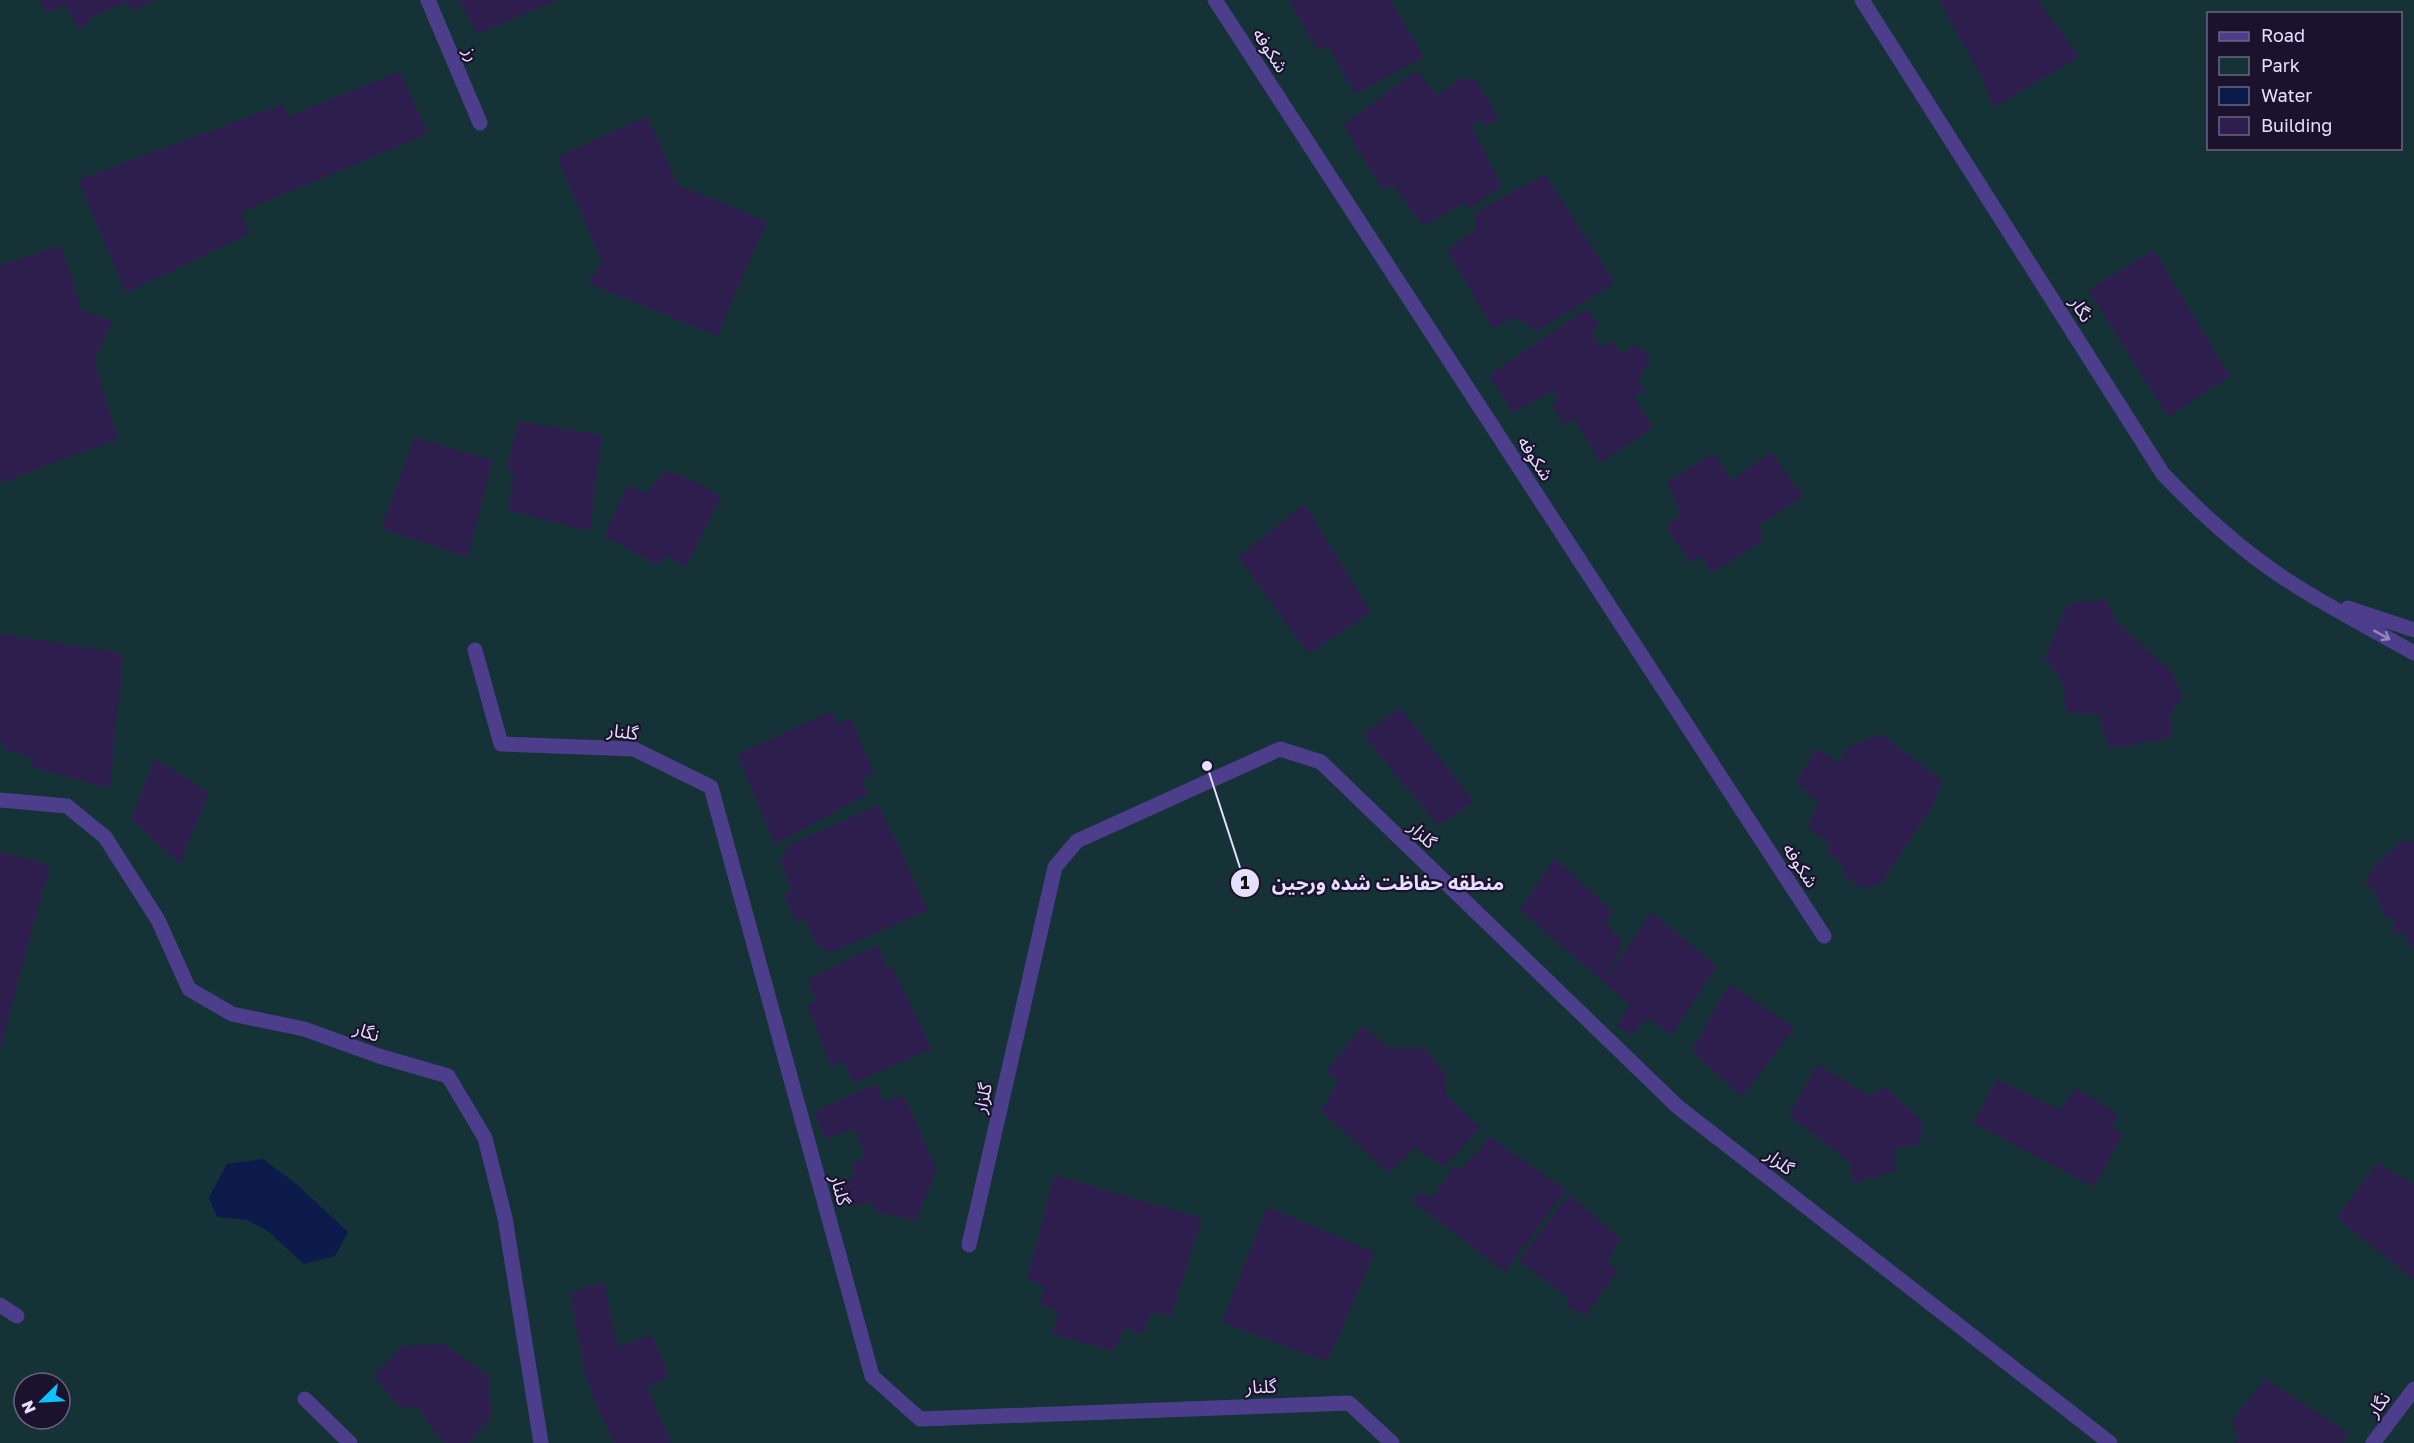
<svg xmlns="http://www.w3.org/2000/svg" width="2414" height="1443" font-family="'Golos Text','Noto Sans Arabic',sans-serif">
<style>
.green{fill:#153337;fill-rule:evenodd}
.water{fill:#0c1a4c}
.building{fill:#2f1f4e}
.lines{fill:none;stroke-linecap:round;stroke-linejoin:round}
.street{stroke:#4c3e8b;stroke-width:15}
.oneway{stroke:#9286bf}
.labels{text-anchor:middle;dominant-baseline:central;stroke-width:4.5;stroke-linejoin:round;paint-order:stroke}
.street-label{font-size:18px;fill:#e7dfff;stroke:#1b122d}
.leader{fill:none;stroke:#e7dfff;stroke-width:2}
.callout-dot{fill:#e7dfff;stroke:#1b122d;stroke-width:2}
.mark-label{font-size:18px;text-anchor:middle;font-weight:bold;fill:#111}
.callout-label{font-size:20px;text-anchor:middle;font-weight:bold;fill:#e7dfff;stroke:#1b122d;stroke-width:4.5;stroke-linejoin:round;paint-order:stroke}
</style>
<rect width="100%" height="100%" fill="#1b122d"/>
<!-- green -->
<path class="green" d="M0,0H2414V1443H0ZM2208,14H2400V148H2208ZM24,1383H60V1419H24Z"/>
<!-- water -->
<path class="water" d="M263,1159L295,1183L348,1232L335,1256L304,1264L269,1232L247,1220L217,1217L209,1197L227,1164Z"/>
<!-- building -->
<g class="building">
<path d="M39,0H155L132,10L126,2L89,18L90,24L78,28L66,5L46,14Z"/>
<path d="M459,0H558L477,34Z"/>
<path d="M1289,0H1391L1424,57L1355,94L1328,46L1317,50Z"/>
<path d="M1939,0H2038L2079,57L1993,108L1984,82Z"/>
<path d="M1418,70L1437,95L1459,80L1474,78L1499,118L1484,126L1481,118L1472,127L1502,186L1471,208L1463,203L1424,226L1393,186L1382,189L1343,125Z"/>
<path d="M400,71L428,134L241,212L249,234L126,293L78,180L283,104L287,117Z"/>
<path d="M647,116L678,185L767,221L717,336L588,283L602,262L557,157Z"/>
<path d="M1545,174L1615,283L1537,331L1515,317L1493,329L1447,250L1475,230V214L1486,206Z"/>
<path d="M62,246L82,311L113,321L94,361L118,439L0,483V265Z"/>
<path d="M2154,250L2230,376L2168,417L2088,290Z"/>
<path d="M1587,309L1599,325L1591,334L1601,347L1612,341L1621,353L1636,345L1651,358L1639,379L1644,393L1634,396L1653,428L1601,463L1574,419L1564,425L1552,405L1559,398L1553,391L1513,413L1489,375Z"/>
<path d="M519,421L602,435L590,531L508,510L514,472L506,468Z"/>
<path d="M414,437L493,460L468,557L381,529Z"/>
<path d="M1771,452L1803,496L1758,527L1764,540L1713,573L1701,556L1691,563L1666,527L1679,516L1677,502L1666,483L1714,453L1732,480Z"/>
<path d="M664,471L689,478L722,496L686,567L667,556L657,565L604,536L627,485L647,493Z"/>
<path d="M1304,504L1371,612L1309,654L1238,557Z"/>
<path d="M2106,600L2115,620L2172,672L2183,698L2172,710V738L2114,748L2108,747L2099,715L2067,713L2061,678L2044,659L2068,603Z"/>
<path d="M0,634L118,652L123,656L110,789L32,767L30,756L5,750L0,741Z"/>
<path d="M1400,707L1474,802L1438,826L1363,735Z"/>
<path d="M831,711L839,724L851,718L874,773L862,779L868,794L775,844L737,755Z"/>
<path d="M1881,734L1942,780L1934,804L1882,882L1865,889L1843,876V865L1827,853L1830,845L1808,827L1818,803L1796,782L1817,748L1837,762L1850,747Z"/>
<path d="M155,759L209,792L180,864L131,819Z"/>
<path d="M879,805L928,910L831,953L817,946L805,919L796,922L784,894L792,890L780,862L789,845Z"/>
<path d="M2404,839L2414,843V947H2410L2405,934H2394V918L2383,916L2376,893L2364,882L2377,863Z"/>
<path d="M0,852L50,864L1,1047H0Z"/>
<path d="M1555,858L1614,913L1606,923L1623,943L1605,982L1651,912L1717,966L1672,1035L1648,1019L1631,1035L1617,1026L1629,1004L1520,910Z"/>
<path d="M877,945L887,968L893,967L932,1049L853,1083L844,1062L831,1065L807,1006L816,1000L808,979Z"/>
<path d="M1729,984L1795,1028L1742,1097L1692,1051Z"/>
<path d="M1363,1026L1391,1049L1424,1047L1445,1074L1446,1095L1481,1127L1444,1167L1415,1148L1389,1173L1321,1111L1338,1082L1326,1071Z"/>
<path d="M1817,1064L1870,1096L1884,1086L1923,1121L1920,1144L1893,1149L1896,1171L1853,1183L1850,1162L1789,1116Z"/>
<path d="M1997,1079L2060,1110L2076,1088L2119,1115L2112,1126L2123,1134L2094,1187L1973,1123Z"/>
<path d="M876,1084L884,1101L904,1096L937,1169L916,1221L877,1212L871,1202L853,1207L841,1183L853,1178L852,1162L866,1157L855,1129L825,1139L814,1112Z"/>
<path d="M1490,1137L1566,1190L1505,1272L1412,1201L1423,1192L1433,1198L1453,1167L1462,1169Z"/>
<path d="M2377,1163L2414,1184V1280L2337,1218Z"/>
<path d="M1054,1175L1202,1218L1171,1316L1151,1312L1144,1334L1124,1328L1114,1351L1052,1334L1059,1311L1040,1305L1044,1286L1027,1279Z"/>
<path d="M1569,1194L1621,1240L1607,1261L1618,1271L1585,1316L1568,1307L1567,1297L1519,1261Z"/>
<path d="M1267,1207L1375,1252L1327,1362L1222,1322Z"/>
<path d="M604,1282L618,1347L652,1335L669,1376L648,1388L671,1443H614L594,1400L584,1369L570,1293Z"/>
<path d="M444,1344L488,1375L492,1416L469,1443H445L433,1430L416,1405L402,1410L374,1376L402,1346Z"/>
<path d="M2265,1379L2349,1433L2342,1443H2235L2237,1437L2232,1421Z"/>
</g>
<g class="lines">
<!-- street -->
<g class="street">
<path d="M428,0L480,123"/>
<path d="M1215,0L1824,936"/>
<path d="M1862,0L2163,474C2190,502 2217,528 2248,552C2298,592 2358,621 2414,653"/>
<path d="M2348,608L2414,630"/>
<path d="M475,650L501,744L634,749L711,787L872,1376L920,1419L1349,1403L1392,1443"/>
<path d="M0,800L67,806L105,837L158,920L189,989L232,1014L304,1029L379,1056L448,1076L485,1138L505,1218L541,1443"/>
<path d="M969,1245L1055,867L1077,841L1280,749L1321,762L1678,1107L2110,1443"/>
<path d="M0,1305L17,1316"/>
<path d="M305,1399L350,1443"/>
<path d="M2373,1443L2414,1389"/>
</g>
</g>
<!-- one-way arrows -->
<defs><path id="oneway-shaft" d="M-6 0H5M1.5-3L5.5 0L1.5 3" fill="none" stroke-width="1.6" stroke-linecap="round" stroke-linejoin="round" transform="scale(1.5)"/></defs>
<use class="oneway" href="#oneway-shaft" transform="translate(2382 635) rotate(29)"/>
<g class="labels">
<!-- street labels -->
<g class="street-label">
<text transform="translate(1271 50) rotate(57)">شکوفه</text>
<text transform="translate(472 54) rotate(67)">رز</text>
<text transform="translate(2082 309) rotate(58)">نگار</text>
<text transform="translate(1536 458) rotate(57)">شکوفه</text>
<text transform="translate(623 731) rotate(8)">گلنار</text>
<text transform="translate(1423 834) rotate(44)">گلزار</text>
<text transform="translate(1801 865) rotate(57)">شکوفه</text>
<text transform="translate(367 1031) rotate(20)">نگار</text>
<text transform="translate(982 1098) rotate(-77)">گلزار</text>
<text transform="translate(1780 1161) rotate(38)">گلزار</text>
<text transform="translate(841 1190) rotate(75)">گلنار</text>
<text transform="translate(1261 1386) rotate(-2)">گلنار</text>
<text transform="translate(2378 1404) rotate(-53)">نگار</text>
</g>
</g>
<!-- callouts -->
<path class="leader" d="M1207 766L1245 883"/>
<g class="callout-dot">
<circle cx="1207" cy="766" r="6"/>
<circle cx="1245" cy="883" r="15"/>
</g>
<g class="mark-label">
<text x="1245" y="889">1</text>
</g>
<g class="callout-label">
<text x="1388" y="890">منطقه حفاظت شده ورجین</text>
</g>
<!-- legend -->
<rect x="2207" y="12" width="195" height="138" fill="#1b122d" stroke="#6d6481" stroke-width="1.5"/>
<rect x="2219" y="32" width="30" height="9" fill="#4c3e8b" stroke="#6d6481" stroke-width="1.5"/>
<text x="2261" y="42" font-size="18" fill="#e7dfff">Road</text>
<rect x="2219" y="57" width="30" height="18" fill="#153337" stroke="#6d6481" stroke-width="1.5"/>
<text x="2261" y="72" font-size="18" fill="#e7dfff">Park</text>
<rect x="2219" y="87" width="30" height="18" fill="#0c1a4c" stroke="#6d6481" stroke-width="1.5"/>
<text x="2261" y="102" font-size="18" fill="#e7dfff">Water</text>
<rect x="2219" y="117" width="30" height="18" fill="#2f1f4e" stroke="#6d6481" stroke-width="1.5"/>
<text x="2261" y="132" font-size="18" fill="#e7dfff">Building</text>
<!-- north arrow -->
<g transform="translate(42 1401) rotate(246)"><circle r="28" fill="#1b122d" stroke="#6d6481" stroke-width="1.5"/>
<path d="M0-4.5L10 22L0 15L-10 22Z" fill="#0ec2fb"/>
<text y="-9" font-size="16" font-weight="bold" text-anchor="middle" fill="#e7dfff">N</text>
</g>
</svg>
